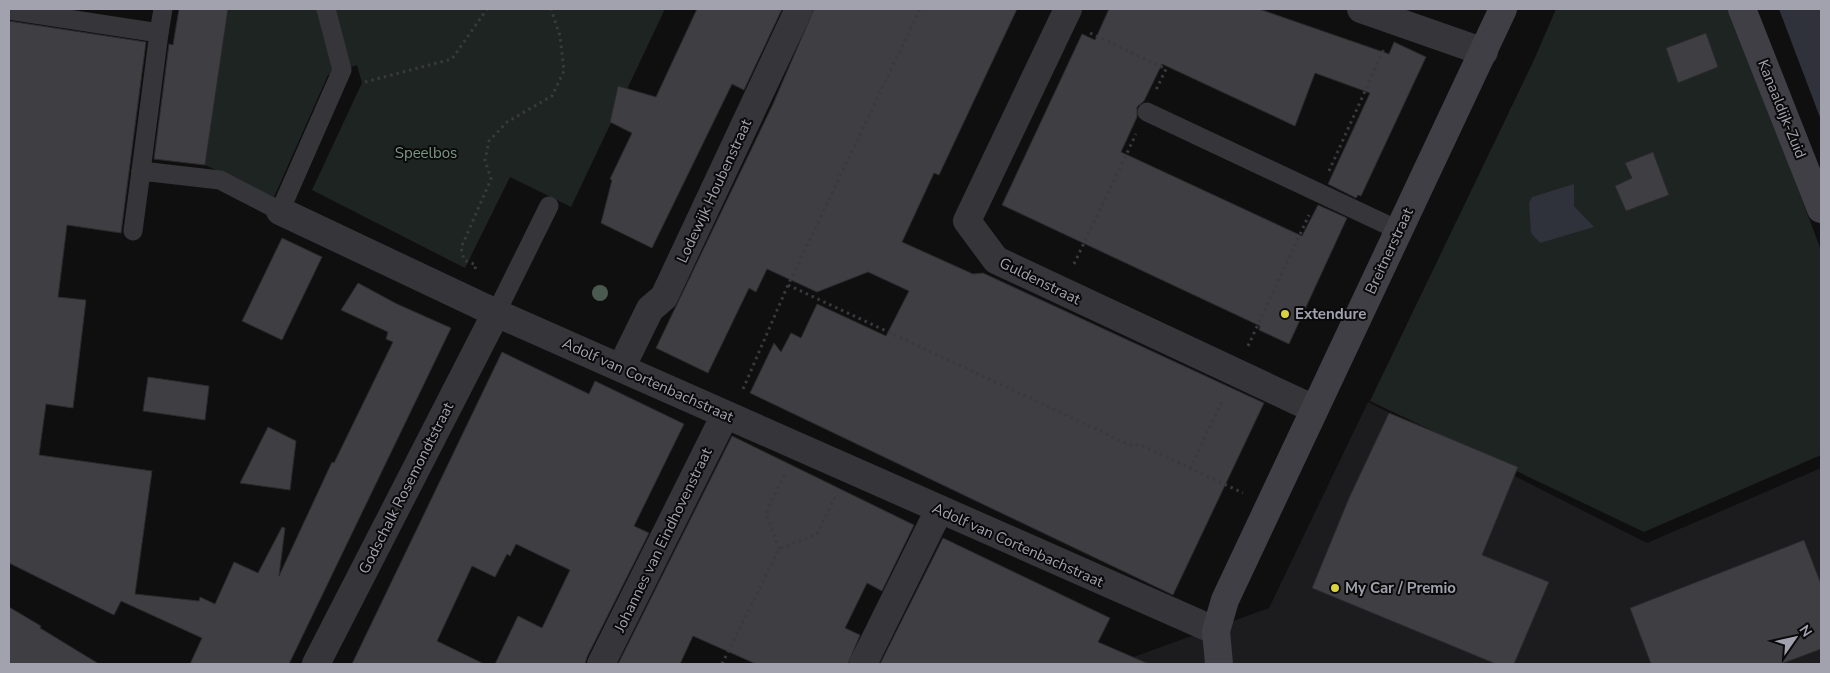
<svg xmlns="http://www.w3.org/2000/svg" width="1830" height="673" font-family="'Nunito Sans',sans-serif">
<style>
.built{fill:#1c1b1d}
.green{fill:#1e2421}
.water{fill:#2f313b}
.building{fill:#3f3e43;stroke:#2a2a2c}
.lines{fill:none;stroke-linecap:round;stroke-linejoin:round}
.path{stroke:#39393e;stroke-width:3;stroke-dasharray:2.5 4;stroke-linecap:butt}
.lane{stroke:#36363a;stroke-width:19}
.street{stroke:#36363a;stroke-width:28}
.secondary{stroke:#3f3f45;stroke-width:28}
.tree{fill:#4b5a51}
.poi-dot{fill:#d9d33f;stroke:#0b0a0b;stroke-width:2}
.labels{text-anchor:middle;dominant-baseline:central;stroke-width:4;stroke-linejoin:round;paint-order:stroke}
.street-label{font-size:15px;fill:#a2a2af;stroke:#0b0a0b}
.park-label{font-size:15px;fill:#7b9886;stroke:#0b0a0b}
.poi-label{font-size:15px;font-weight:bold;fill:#a2a2af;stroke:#0b0a0b;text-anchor:start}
</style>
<rect width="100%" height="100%" fill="#100f10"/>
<!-- built -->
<path class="built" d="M1368,402L1647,543L1821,468V664H1114L1269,608Z"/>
<!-- green -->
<g class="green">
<path d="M228,9H665L571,207L510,177L465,268L312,190L362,83L357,65L328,75L274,197L205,165Z"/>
<path d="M1556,9H1730L1821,250V455L1644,532L1370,401L1534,60Z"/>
</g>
<!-- water -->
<g class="water">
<path d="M1779,9H1821V120Z"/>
<path d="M1574,184V206L1594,227L1540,243L1531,233L1529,203L1532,197Z"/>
</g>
<!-- building -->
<g class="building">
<path d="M179,9H228L205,165L154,159L169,44L173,45Z"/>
<path d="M697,9H782L744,90L732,84L652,248L601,223L612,180L610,179L632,133L610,122L618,86L656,97Z"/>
<path d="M814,9H1017L939,175L934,173L902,242L973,274L983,273L1264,403L1173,595L750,393L774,343L781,352L791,333L801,338L817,304L886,336L909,291L868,272L817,292L767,269L756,292L749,288L708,373L656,348L773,104Z"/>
<path d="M1109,9H1259L1389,54L1394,42L1426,57L1361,196L1358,195L1356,198L1328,184L1370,93L1315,73L1295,126L1162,64L1144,101L1137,107V117L1121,152L1302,236L1318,205L1347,218L1289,344L1259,330L1260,326L1002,205L1082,34L1095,40Z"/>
<path d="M9,21L146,42L121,233L67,225L58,297L86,300L73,408L46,404L39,455L152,471L135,594L199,601L200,597L215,604L234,562L258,573L282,527L285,528L279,576L332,462L334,463L393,342L386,339L388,332L341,310L358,283L397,304L451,328L289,664H190L202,638L121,601L114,615L9,563Z"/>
<path d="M1706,33L1718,67L1678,83L1666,48Z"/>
<path d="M1653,152L1669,195L1626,211L1615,186L1632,178L1625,163Z"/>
<path d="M282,238L322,257L282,340L242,321Z"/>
<path d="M502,352L589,394L595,381L684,424L634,526L649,533L587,657L585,664H495L518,616L542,628L570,570L516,544L510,556L507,554L495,577L472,566L437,641L484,664H352Z"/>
<path d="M148,377L209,386L205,420L143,411Z"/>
<path d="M1389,413L1518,467L1482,555L1549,582L1514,664H1496L1312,588L1349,498Z"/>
<path d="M268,427L296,441L290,490L240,483Z"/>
<path d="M732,436L914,525L882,591L867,583L845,628L860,635L848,664H756L693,636L680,664H618Z"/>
<path d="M943,538L1110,618L1098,642L1149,664H880Z"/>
<path d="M1804,540L1821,584V649L1781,664H1651L1630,608Z"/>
<path d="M9,607L41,626L40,628L99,664H9Z"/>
</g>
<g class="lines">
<!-- path -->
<g class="path">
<path d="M1090,33L1166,69L1156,90"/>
<path d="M365,82L452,59L487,9"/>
<path d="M1329,171L1384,49"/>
<path d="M1074,264L1136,134"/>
<path d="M475,269L476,265L464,260L461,248L491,179L485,160L489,141L507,122L552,96L564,71L560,36L551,9"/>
<path d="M788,285L1130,445H1141L1243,493"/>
<path d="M1248,346L1309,215"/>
<path d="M743,389L788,285L920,9"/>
<path d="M1190,469L1223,399"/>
<path d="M779,549L766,513L785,473"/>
<path d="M722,664L779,549L817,534L836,495"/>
</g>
<!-- lane -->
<g class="lane">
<path d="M9,10L159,33L141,171"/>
<path d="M159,33L163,9"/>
<path d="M1147,112L1398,230"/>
<path d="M133,231L141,171L220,180L280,211L342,70L326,9"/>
<path d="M496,313L549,206"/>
</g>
<!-- street -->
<g class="street">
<path d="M1068,9L967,221L996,260L1314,409"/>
<path d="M1361,9L1484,52"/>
<path d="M280,211L496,313L1216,631"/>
<path d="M621,368L650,309L664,297L799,9"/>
<path d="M316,664L496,313"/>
<path d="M601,664L725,415"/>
<path d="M863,664L939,510"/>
</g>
<!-- secondary -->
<g class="secondary">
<path d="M1742,9L1821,209"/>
<path d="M1219,664L1216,631L1225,600L1503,9"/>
</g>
</g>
<!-- trees -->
<circle class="tree" cx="600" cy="293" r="8"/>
<!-- markers -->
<g class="poi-dot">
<circle cx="1285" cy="314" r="5"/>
<circle cx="1335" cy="588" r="5"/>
</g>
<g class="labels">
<!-- street labels -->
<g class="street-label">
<text transform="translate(1782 109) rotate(68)">Kanaaldijk-Zuid</text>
<text transform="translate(714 191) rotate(-65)">Lodewijk Houbenstraat</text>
<text transform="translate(1389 251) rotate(-65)">Breitnerstraat</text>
<text transform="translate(1040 281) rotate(26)">Guldenstraat</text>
<text transform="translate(648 380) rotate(24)">Adolf van Cortenbachstraat</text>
<text transform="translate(406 488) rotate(-63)">Godschalk Rosemondtstraat</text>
<text transform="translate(663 540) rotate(-64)">Johannes van Eindhovenstraat</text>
<text transform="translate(1018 545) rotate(24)">Adolf van Cortenbachstraat</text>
</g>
<!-- park labels -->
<g class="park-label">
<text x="426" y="153">Speelbos</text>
</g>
<!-- poi labels -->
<g class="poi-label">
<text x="1295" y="314">Extendure</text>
<text x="1345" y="588">My Car / Premio</text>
</g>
</g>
<!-- border -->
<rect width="1830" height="673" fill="none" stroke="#a2a2af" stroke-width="20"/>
<!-- north arrow -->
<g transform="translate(1795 638) rotate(56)" stroke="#0b0a0b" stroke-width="4" paint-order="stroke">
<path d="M0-4L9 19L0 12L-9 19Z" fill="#a2a2af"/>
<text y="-8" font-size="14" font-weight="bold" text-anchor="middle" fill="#a2a2af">N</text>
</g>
</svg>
